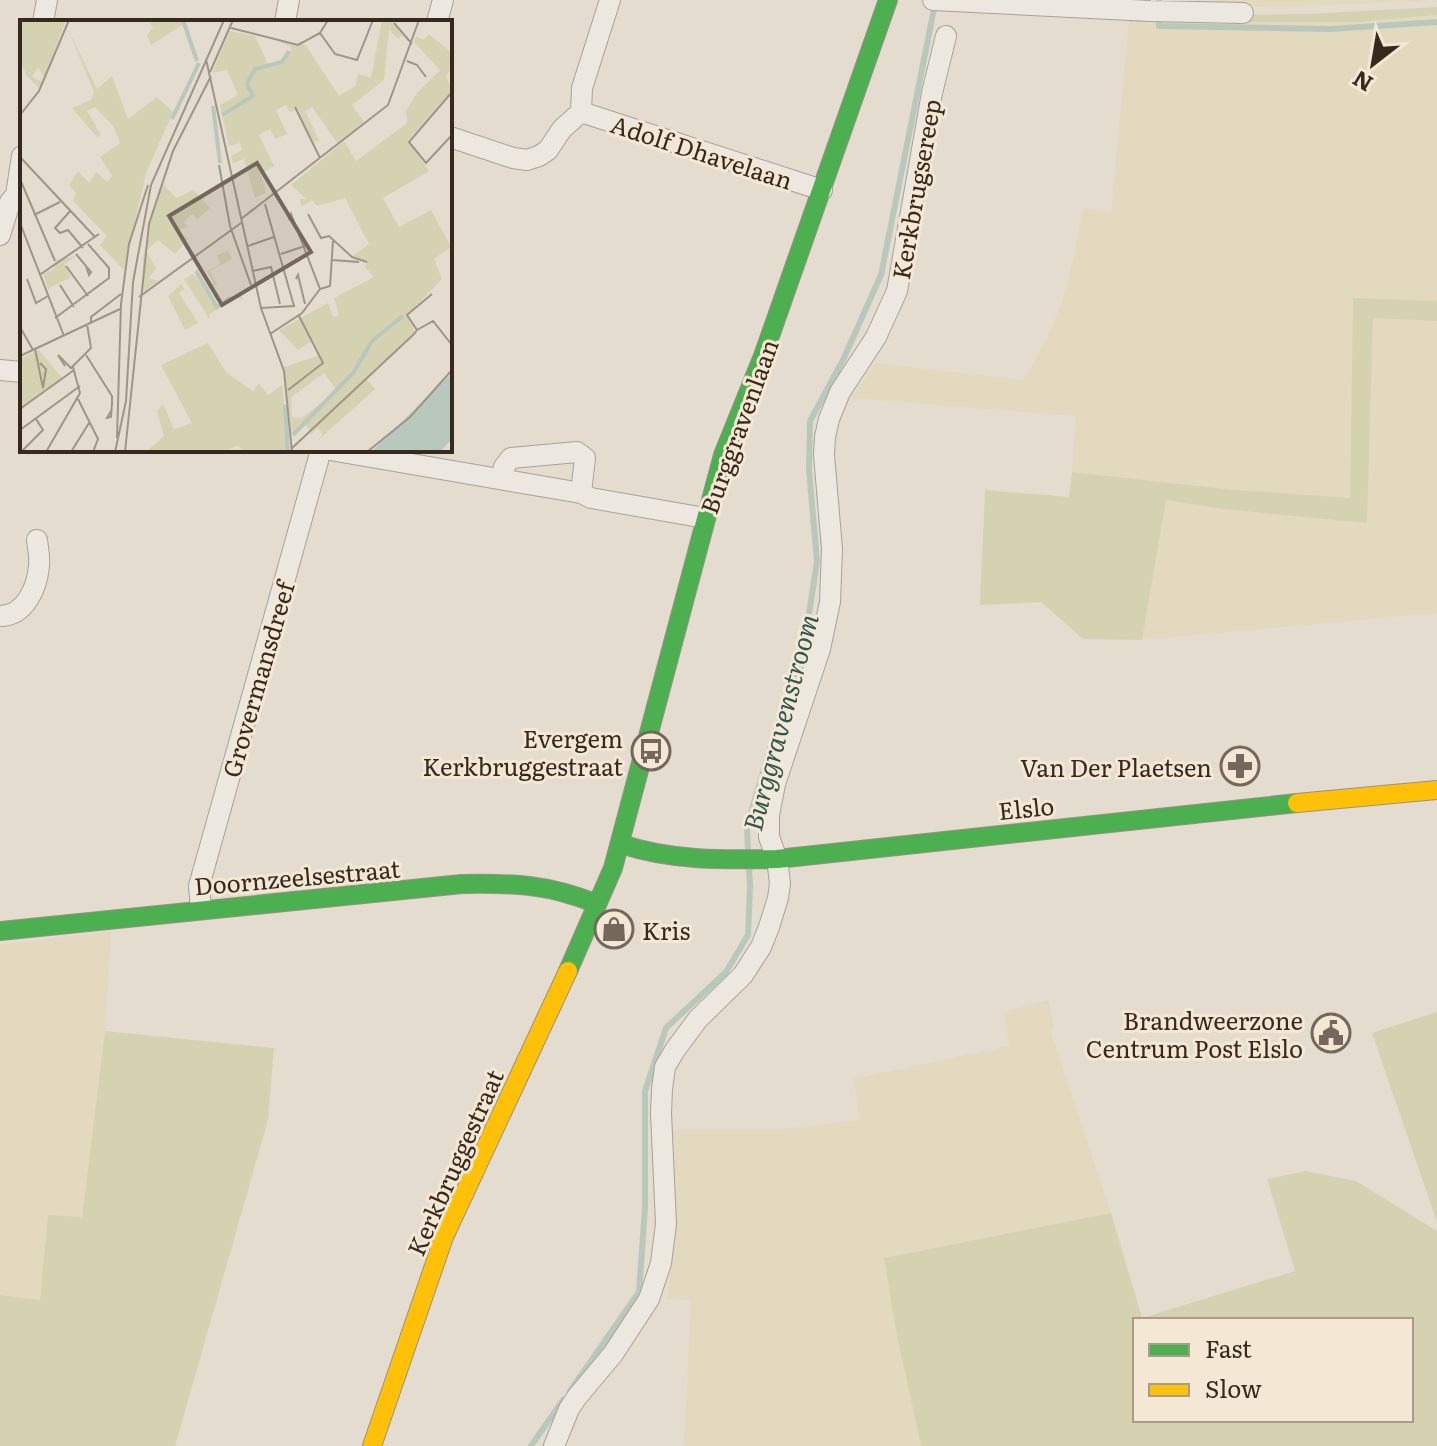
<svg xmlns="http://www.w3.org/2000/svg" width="1437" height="1446" font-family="Literata,serif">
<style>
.farmland{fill:#e3d9bf}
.green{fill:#d5d2b1;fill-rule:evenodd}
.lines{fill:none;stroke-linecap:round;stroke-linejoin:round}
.stream{stroke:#b9c8bd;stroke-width:6}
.street-casing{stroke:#a9a197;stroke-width:22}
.fast-casing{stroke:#999187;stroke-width:20}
.slow-casing{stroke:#999187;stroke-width:20}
.street{stroke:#ece7df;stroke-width:20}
.fast{stroke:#4caf50;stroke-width:18}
.slow{stroke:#ffc107;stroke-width:18}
.labels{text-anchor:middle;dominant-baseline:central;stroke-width:6;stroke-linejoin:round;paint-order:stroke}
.street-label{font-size:24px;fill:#38291f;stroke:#f4e8d4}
.poi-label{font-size:24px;fill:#38291f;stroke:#f4e8d4;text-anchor:end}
.water-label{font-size:26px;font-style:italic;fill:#2f5751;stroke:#f4e8d4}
.inset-river{fill:none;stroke:#b9c8bd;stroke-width:4}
.inset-road{fill:none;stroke:#9f9488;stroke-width:2}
.view{fill:#74685c;fill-opacity:0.15;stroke:#74685c;stroke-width:4}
.inset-edge{fill:none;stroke:#38291f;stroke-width:4}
</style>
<rect width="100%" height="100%" fill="#e4dcce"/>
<!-- farmland -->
<g class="farmland">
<path d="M1214,0H1437L1334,5L1213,8Z"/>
<path d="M1437,15V301L1353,299L1350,498L1225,489L1072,472L1076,416L850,398L876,363L1023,380L1043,347L1062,302L1074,256L1083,208L1111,212L1129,22H1357Z"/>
<path d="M1373,318L1437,321V613L1142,640L1166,500L1222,509L1367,523Z"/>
<path d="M111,931L105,1031L82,1218L48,1215L40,1300L0,1295V945Z"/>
<path d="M1048,1000L1054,1028L1051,1032L1111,1213L885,1258L896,1331L921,1446H684L691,1300L665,1299L669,1292L671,1239L669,1130H773L860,1120L853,1079L1009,1046L1004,1012Z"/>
</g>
<!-- green -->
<g class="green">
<path d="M1437,7V15L1357,22H1129V16L1309,14Z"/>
<path d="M1353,298L1437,301V321L1373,318L1367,523L1222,509L1166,500L1142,640L1083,639L1041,602L980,605L985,490L1069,497L1072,472L1225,489L1350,498Z"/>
<path d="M1437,1012V1222L1372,1033Z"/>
<path d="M105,1031L274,1048L268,1120L175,1446H0V1295L40,1300L48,1215L82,1217Z"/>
<path d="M1306,1171L1356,1181L1437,1231V1446H921L896,1331L884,1258L1111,1213L1142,1318L1295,1271L1267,1179ZM1135,1320H1411V1420H1135Z"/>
</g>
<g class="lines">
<!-- stream -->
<g class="stream">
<path d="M1159,0V26L1331,29L1437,22"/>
<path d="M748,852L747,826L772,742L803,653L817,561L809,470L810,421L843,360L881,275L935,4"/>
<path d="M570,1391L639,1292L645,1208V1091L666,1028L726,972L748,935L750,887L749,867"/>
<path d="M531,1446L563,1400"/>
</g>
<defs>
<g id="street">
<path d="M610,0L582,88L581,112L822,190"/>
<path d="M933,0L1150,11L1243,13"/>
<path d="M43,22L47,0"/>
<path d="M285,22L289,0"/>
<path d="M437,22L443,0"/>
<path d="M450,137L513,158L527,160L539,156L548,150L562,129L581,112"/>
<path d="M0,235L10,202L16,195L22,156"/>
<path d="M0,370L22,372"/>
<path d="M330,450L581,493L591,498L705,518"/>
<path d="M502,479L504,467L511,458L577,452L585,458L581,493"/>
<path d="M0,616C25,616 37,588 39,566C40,558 38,548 37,540"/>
<path d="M201,909L199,886L321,450"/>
<path d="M554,1446L569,1409L577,1397L613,1354L649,1299L661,1263L666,1224L661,1113L662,1089L665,1067L675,1050L698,1019L743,975L761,947L769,927L778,898L780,883L777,859L769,837V815L775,784L820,649L830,602L832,549L824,455L825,437L829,419L840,392L876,337L897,291L932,93L946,36"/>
</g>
<g id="fast">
<path d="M621,844C672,861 724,860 777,859L1297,803"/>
<path d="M0,931L462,884C513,883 549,884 597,904"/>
<path d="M568,971L613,868L723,455L763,356L888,0"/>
</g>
<g id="slow">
<path d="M1297,803L1437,790"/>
<path d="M372,1446L444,1237L568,971"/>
</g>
</defs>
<!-- street casing -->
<use href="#street" class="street-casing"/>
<!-- fast casing -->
<use href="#fast" class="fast-casing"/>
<!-- slow casing -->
<use href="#slow" class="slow-casing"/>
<!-- street -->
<use href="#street" class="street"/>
<!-- fast -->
<use href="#fast" class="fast"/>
<!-- slow -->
<use href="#slow" class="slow"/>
</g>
<!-- icons -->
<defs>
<symbol id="bus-ring" viewBox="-11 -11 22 22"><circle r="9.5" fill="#f4e8d4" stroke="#74685c" stroke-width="1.5"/><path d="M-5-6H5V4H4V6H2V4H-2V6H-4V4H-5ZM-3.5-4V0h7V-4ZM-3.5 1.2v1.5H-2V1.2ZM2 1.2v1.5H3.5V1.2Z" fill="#74685c"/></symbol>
<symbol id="pharmacy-ring" viewBox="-11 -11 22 22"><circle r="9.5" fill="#f4e8d4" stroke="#74685c" stroke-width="1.5"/><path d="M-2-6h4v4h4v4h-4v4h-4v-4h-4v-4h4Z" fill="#74685c"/></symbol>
<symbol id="shop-ring" viewBox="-11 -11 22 22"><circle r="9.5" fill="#f4e8d4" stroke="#74685c" stroke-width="1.5"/><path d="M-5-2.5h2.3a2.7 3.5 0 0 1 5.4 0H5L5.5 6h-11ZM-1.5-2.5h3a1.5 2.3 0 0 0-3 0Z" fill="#74685c"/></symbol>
<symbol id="civic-ring" viewBox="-11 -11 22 22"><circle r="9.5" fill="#f4e8d4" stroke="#74685c" stroke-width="1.5"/><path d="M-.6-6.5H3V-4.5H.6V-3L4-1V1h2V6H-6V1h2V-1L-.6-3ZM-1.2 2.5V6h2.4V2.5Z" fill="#74685c"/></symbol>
</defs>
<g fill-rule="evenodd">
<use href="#bus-ring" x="629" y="729" width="44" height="44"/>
<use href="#pharmacy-ring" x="1218" y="744" width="44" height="44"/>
<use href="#shop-ring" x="592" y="907" width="44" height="44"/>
<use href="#civic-ring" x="1309" y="1011" width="44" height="44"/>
</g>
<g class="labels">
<!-- street labels -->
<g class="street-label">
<text transform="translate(702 151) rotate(18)">Adolf Dhavelaan</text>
<text transform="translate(915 189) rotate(-80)">Kerkbrugsereep</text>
<text transform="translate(738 426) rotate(-70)">Burggravenlaan</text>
<text transform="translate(257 679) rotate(-74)">Grovermansdreef</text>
<text transform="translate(1026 807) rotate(-6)">Elslo</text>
<text transform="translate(297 876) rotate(-5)">Doornzeelsestraat</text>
<text transform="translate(454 1162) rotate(-66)">Kerkbruggestraat</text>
</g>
<!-- poi labels -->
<g class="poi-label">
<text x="623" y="737">Evergem<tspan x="623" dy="28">Kerkbruggestraat</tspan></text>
<text x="1212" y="766">Van Der Plaetsen</text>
<text x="642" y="929" text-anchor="start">Kris</text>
<text x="1303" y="1019">Brandweerzone<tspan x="1303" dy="28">Centrum Post Elslo</tspan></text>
</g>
<!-- water labels -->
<g class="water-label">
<text transform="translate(779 722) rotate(-75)">Burggravenstroom</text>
</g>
</g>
<!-- overview -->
<g transform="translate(20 20)">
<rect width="432" height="432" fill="#e4dcce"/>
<path d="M0,0H46L24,57L18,47L12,57L22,62L19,68L6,55L0,39ZM128,0H162L164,4L131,25L127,15L133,8ZM362,0H378L374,4L382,15L378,19L369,9L364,60L332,85L345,103L318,124L292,87L285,91L299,120L294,122L275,90L270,92L266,85L256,90L267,114L255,119L250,109L239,115L254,146L241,154L246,173L235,178L224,139L213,143L211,136L222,130L220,123L209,126L200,85L218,75L207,50L192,53L210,11L235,16L249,46L270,34L271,27L260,22L285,24L319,76L335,66L338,54L351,58ZM48,9L77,69L92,56L108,99L137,77L153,92L126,153L104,250L80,225L87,216L53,181L56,173L49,165L58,151L69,163L76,152L87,162L92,156L80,137L100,123L94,107L75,87L67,91L81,115L77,117L52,88L71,80L74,72ZM409,14L432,33V48L426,56L432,70L388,120L409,151L363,178L379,207L411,190L431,227L414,239L422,259L387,295L395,312L345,358L355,369L296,422L303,414L298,408L289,416L295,407L291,411L285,405L272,416L264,347L300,335L293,320L278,330L259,310L308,283L313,297L319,295L314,278L354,257L345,247L347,241L333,236L349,224L325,178L297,186L292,180L282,186L279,179H286L271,165L324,121L336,141L387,103L386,91L397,73L420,50L394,22L396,16L403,20ZM304,353L315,368L309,377L282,398L272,397L271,377ZM154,132L143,164L156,178L174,170L190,188L178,199L172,194L164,202L169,207L158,210L168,219L155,234L138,220L126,231L136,248L129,258L139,261L123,272V238L130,204L138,175ZM208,231L212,239L190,251L197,264L187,270L197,287L221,273L223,280L215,277L189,295L190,300L164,259L173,254L186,268L194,264L187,251L200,245L197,235ZM56,236L45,244L51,257L28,269L23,254L34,249L36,240ZM161,264L164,269L159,273L178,303L165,310L148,276ZM188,323L206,352L233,371L239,364L248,375L262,365L270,432H226L217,426L203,432H126L144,416L137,391L143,384L154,409L172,403L141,345ZM19,330L42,358L0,389V339Z" fill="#d5d2b1" fill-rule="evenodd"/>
<path d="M432,353V419L420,432H351Z" fill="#b9c8bd"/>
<path class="inset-river" d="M163,0L177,41M193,86L200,143M202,95L233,76L227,64L235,49L262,42L269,31M152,99L179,43M176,251L197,287L211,278M265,385L268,432M273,415L333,353L352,321L383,296"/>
<path class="inset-road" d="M374,3L392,24M211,8L278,25L300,13L308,0M300,13L315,34L337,40L353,0M186,39L241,288L264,351L272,432M387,41L397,45L406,57M190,52L213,0M432,72L389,122L406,143L432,115M275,87L300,138M0,95L19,71L49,0M0,137L75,217M199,145L210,206L231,265M0,159L35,241M51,190L35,208L40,213L48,210L63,228M288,194L301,218L309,216L332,237L347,242M14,195L40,182M221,199L368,85L399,0M269,200L271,194L300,269M0,203L44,316M228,226L254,217M56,234L71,252L69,255L66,246M261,234L285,226M312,240L339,242M46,246L68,276M233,251L251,247L260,284M21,254L79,214M7,259L16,283L28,276M276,259L278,255L285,284M40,265L54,287M119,277L221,203M241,288L274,286L245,184M35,298L89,258V248L68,224M71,302V297L101,274M0,307L13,330M397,310L413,301L432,325M250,314L282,293L300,269L310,266L313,221M15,329L23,368L26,349L20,343M66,335L92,376V383L91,397L87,398L91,391M0,336L100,289M45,346L38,335L51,348L71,328L67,304M268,370L303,343L279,296M58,379L78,419L73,432M0,389L54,350M0,410L60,366M97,418L101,284L109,224L128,165M271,429L394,314L397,310L387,295L412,274M1,432L23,410L16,399M26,432L60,373L53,347M51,432L69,403M95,432L106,381L113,262L131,165L204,0M105,432L129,204L153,131L191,56M347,432L390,397L432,350"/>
<path class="view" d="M237,143L291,232L202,285L149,196Z"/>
<rect width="432" height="432" class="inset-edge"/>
</g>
<!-- legend -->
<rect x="1133" y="1318" width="280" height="104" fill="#f4e8d4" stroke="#a99c8c" stroke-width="2"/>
<rect x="1149" y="1344" width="40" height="12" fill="#4caf50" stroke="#a99c8c" stroke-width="2"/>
<text x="1205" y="1358" font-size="24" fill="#38291f">Fast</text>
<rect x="1149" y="1384" width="40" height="12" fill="#ffc107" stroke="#a99c8c" stroke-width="2"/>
<text x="1205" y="1398" font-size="24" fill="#38291f">Slow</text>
<!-- north arrow -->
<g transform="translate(1373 64) rotate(211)" stroke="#f4e8d4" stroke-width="6" paint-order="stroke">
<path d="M0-6L14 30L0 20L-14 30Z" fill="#38291f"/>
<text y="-12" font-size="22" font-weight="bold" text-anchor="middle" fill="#38291f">N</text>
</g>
</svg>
